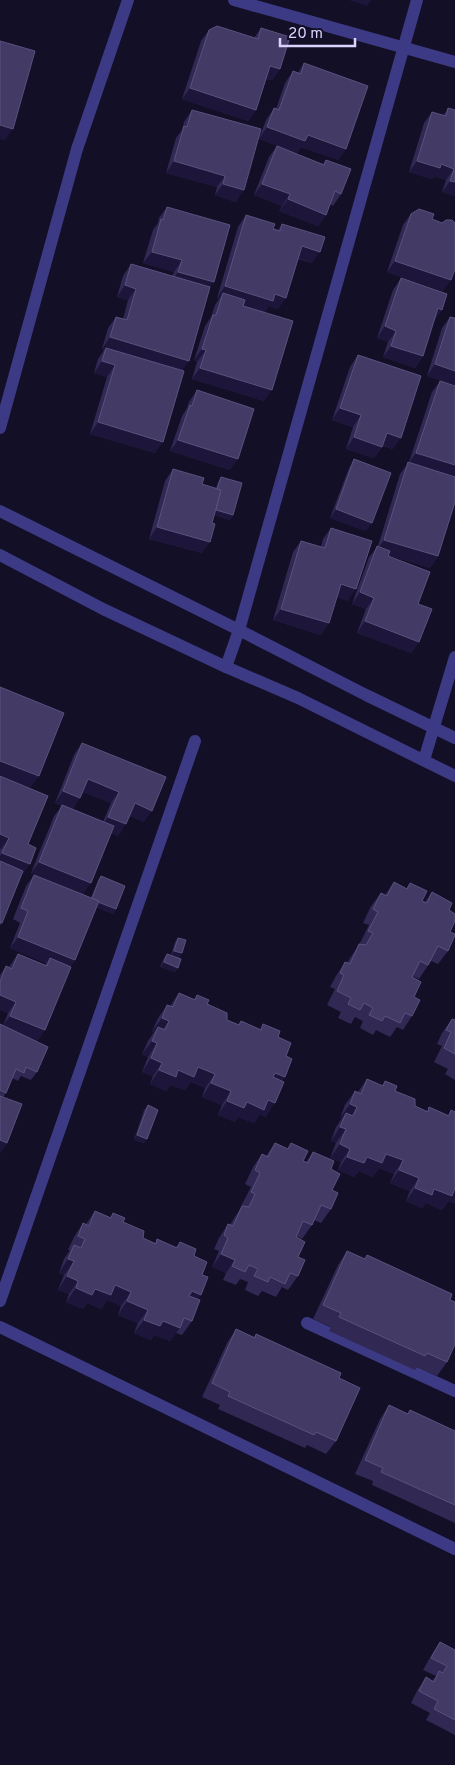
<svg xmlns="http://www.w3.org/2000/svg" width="455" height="1765" font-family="Overpass,sans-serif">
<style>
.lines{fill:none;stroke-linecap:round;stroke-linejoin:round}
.minor{stroke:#3d3a85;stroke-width:12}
.wall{fill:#312854;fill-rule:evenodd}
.shaded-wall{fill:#1d163a}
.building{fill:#433a66;stroke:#5a527e}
</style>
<rect width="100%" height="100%" fill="#130f26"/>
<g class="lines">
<!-- minor -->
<g class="minor">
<path d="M234,0L455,62"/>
<path d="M0,428L77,149L128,0"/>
<path d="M0,511L239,630L366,695L455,738"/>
<path d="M0,555L103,609L226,667L298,698L455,776"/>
<path d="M226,667L239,630L417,0"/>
<path d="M424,760L455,657"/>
<path d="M0,1301L195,741"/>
<path d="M307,1323L455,1391"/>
<path d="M0,1327L455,1549"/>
</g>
</g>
<!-- wall -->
<g class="wall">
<path d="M261,28L280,69L272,80L266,79L256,110L248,121L182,99L201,41L209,30L254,38Z"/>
<path d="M304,63L346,149L338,160L301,147L297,153L259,139L266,120L274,108L276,109L285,83L293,71L298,73Z"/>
<path d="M448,108L455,110V196L442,192L446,180L434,176L432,179L409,172L424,123L432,112L443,116Z"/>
<path d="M192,110L261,129L236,202L215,195L217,187L166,173L176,138L182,130L184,122Z"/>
<path d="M277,146L323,164L326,160L341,194L333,206L330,204L326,215L318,226L279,211L282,206L254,195L269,157Z"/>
<path d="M167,207L210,287L155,453L90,434L107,377L94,373L98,359L104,350L102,349L108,328L116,317L123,319L128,300L117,297L123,276L131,264L172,276L174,272L143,263L153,230L158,223L159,218Z"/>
<path d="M411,214L442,223L443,291L387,272L403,225Z"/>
<path d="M246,215L278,230L282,224L312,263L298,259L278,309L269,306L265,312L264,401L192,379L197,362L194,360L205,326L211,317L215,305L219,299L217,298L238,227Z"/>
<path d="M401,278L442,310L434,320L423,356L415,368L383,357L388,342L377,338L393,290Z"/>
<path d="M450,317L455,385L427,376L442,328Z"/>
<path d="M358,355L393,449L383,446L374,458L346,449L353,427L332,420L350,367Z"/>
<path d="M440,381L438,556L430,568L388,555V556L418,604L419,642L411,653L357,633L366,609L352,604L369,557L378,546L400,474L409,462L432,392Z"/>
<path d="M197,390L230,470L170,451L182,416L187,408L189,402Z"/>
<path d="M354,459L366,531L330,518L349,468Z"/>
<path d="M173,469L202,484L216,488L218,482L221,477L233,515L230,520L214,515L202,553L149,539L165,481Z"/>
<path d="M331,528L348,601L337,597L321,635L273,620L293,552L301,541L321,547L323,539Z"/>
<path d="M82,743L144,822L130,816L118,836L111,833L83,894L31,873L54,816L62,806L55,803L74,755ZM83,792L111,803L103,822L73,809Z"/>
<path d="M0,776L28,844L30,864L21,875L0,926Z"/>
<path d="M34,875L91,898L98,880L101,876L116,909L113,914L96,907L75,960L70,967L45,1030L37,1041V1072L31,1080L21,1076L18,1081L12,1078L6,1093L3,1097L7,1143L0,1153V1024L3,1026L8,1013L0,1010V975L6,966L9,967L18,954L45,966L46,963L10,948L20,923L13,919L26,886Z"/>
<path d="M394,882L406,889L410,883L422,901L425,902L432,892L449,910L450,932L448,951L438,964L431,961L419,979L412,976V977L414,997L412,1016L403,1030L397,1027L390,1037L376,1030L373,1035L360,1028L363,1021L355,1017L351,1024L338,1018L341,1012L327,1005L335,989L330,987L336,976L345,962L347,963L350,958L359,945L369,925L363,923L371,906L381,893L385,895Z"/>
<path d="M178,938L182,953L179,958L178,968L175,972L160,967L164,958L167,954L171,955L175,942Z"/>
<path d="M179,993L194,999L197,995L207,1004L227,1020L238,1025L241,1021L260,1029L263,1024L278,1037L286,1056L285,1077L282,1081L266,1117L260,1114L254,1123L238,1117L235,1122L218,1115L222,1105L202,1097L205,1088L191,1082L185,1090L170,1085L166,1091L150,1084L153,1076L142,1072L148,1057L142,1054L148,1041L154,1032L152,1031L158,1018L167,1005L170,1006Z"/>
<path d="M455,1018V1080L445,1074L448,1069L434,1062L442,1046L437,1044L442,1033L452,1019L454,1020Z"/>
<path d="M367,1079L382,1086L385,1081L395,1091L415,1106L427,1111L429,1107L448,1115L451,1110L455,1112V1202L454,1203L448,1201L442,1210L426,1203L422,1208L406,1201L410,1191L390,1183L394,1174L379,1168L373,1177L359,1171L354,1177L338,1170L341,1162L330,1158L336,1143L331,1141L336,1127L342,1118H340L345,1105L355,1091L358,1092Z"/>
<path d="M148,1105L144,1143L134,1140L144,1110Z"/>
<path d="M275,1143L287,1149L291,1143L303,1161L306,1162L313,1152L331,1169L332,1190L331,1209L321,1223L314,1220L312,1225L302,1239L296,1236V1237L298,1257V1276L288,1290L282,1287L276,1297L262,1291L258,1296L245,1290L248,1282L240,1279L236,1285L223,1280L226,1273L212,1267L219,1251L214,1249L219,1238L228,1224L230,1225L233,1220L242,1206H241L251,1187L245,1184L253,1167L262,1154L266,1156Z"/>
<path d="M95,1211L110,1218L113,1213L123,1222L143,1238L155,1243L157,1239L176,1247L180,1242L194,1256L202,1275L198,1299L192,1321L182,1335L176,1333L170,1341L154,1335L151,1340L134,1333L138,1323L118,1315L121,1306L107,1300L101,1309L87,1303L83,1309L66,1302L69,1294L58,1290L64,1275L59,1273L64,1259L70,1250H68L74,1237L83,1223L86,1224Z"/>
<path d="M347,1251L365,1259L367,1255L450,1300L447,1362L437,1376L417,1367L415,1370L329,1331L331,1327L313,1319L338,1265Z"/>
<path d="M236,1329L254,1337L256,1334L339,1378L336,1441L326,1454L307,1445L305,1448L218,1409L220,1405L202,1397L227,1343Z"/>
<path d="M389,1405L407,1414L410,1410L455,1431V1523L372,1485L373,1481L355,1474L380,1419Z"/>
<path d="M440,1642L455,1650V1735L426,1720L430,1713L411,1703L418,1689L426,1677L432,1681L436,1676L423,1670L432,1654Z"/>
</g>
<!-- shaded-wall -->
<g class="shaded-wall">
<path d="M349,0H371L367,6Z"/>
<path d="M270,66L280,69L272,80L262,77Z"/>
<path d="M190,88L256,110L248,121L182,99Z"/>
<path d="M0,125L13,129L5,140L0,139Z"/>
<path d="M267,127L308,135L346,149L338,160L301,147L297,153L259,139Z"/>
<path d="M174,161L225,176L217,187L166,173Z"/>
<path d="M417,161L441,164L454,169L446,180L434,176L432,179L409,172Z"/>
<path d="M450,181L455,182V196L442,192Z"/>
<path d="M223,184L244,190L236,202L215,195Z"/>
<path d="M262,184L290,194L282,206L254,195Z"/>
<path d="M288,199L326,215L318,226L279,211Z"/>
<path d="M302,246L320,252L312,263L294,257Z"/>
<path d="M152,252L182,260L174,272L143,263Z"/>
<path d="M395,261L451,280L443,291L387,272Z"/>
<path d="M178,272L214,282L206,293L170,283Z"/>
<path d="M125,285L136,289L128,300L117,297Z"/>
<path d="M225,286L275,294L286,298L278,309L269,306L265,312L221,299L223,293L219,299L217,298Z"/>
<path d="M438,308L442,310L434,321Z"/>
<path d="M385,326L396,331L388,342L377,338Z"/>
<path d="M110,337L189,361L181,372L106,348L104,350L102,349Z"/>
<path d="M391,346L423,356L415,368L383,357Z"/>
<path d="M202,349L206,350L197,362L194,360Z"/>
<path d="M102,361L115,365L107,377L94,373Z"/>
<path d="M435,364L455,371V385L427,376Z"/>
<path d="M200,368L272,390L264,401L192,379Z"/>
<path d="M340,408L361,415L353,427L332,420Z"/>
<path d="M98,422L163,442L155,453L90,434Z"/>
<path d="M387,433L401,438L393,449L379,444Z"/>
<path d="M354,437L382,447L374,458L346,449Z"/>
<path d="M178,440L238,459L230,470L170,451Z"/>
<path d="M416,453L455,465V480L408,464Z"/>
<path d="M336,509L372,523L366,531L330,518Z"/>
<path d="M215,510L233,515L230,520L212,514Z"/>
<path d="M157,527L210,542L202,553L149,539Z"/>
<path d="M384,540L438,556L430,568L376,551Z"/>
<path d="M341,584L356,589L348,601L333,596Z"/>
<path d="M360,592L374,598L366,609L352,604Z"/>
<path d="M281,609L329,623L321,635L273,620Z"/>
<path d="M365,621L419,642L411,653L357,633Z"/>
<path d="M0,761L39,776L30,788L0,775Z"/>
<path d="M88,779L119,792L111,803L80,791Z"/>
<path d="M63,791L80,798L72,810L55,803Z"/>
<path d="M135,803L152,811L144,822L127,815Z"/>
<path d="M108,817L126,824L118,836L100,828Z"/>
<path d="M0,834L9,838L1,849H0Z"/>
<path d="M2,853L30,864L22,875L0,866V856Z"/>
<path d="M39,862L91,883L83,894L31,873Z"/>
<path d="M92,899L116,909L113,914L88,904Z"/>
<path d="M18,937L75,960L67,972L50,958L46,963L10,948Z"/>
<path d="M174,951L182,953L179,958L171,956Z"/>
<path d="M164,962L178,968L175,972L160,967Z"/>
<path d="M0,995L16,1002L8,1013L0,1010Z"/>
<path d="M10,1016L45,1030L37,1042L2,1027Z"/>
<path d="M162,1018L169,1021L159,1034L158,1027L154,1032L152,1031Z"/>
<path d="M152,1041L157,1043L148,1057L142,1054Z"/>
<path d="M151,1058L162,1063L153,1076L142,1072Z"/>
<path d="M198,1067L215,1074L205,1088L191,1082L185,1090L170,1085L166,1091L150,1084L159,1070H178Z"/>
<path d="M275,1073L285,1077L275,1090L266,1086Z"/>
<path d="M211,1083L231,1091L222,1105L202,1097Z"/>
<path d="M268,1100L275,1103L266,1117L260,1114L254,1123L238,1117L235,1122L218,1115L227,1101L247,1102Z"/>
<path d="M350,1104L357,1107L348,1121L346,1113L342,1118H340Z"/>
<path d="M340,1127L346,1129L336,1143L331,1141Z"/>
<path d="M137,1135L147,1139L144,1143L134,1140Z"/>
<path d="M0,1140L7,1143L0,1153Z"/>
<path d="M340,1144L350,1149L341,1162L330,1158Z"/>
<path d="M386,1154L403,1160L394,1174L379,1168L373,1177L359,1171L354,1177L338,1170L347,1157H367Z"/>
<path d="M399,1170L419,1178L410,1191L390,1183Z"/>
<path d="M455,1187V1202L454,1203L448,1201L442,1210L426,1203L422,1208L406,1201L415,1188L434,1189Z"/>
<path d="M221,1254L235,1260L226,1273L212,1267Z"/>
<path d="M68,1259L74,1261L64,1275L59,1273Z"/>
<path d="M67,1276L78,1281L69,1294L58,1290Z"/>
<path d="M115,1285L131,1292L121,1306L107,1300L101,1309L87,1303L83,1309L66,1302L76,1288L95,1289Z"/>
<path d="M192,1291L201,1295L191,1308L182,1305Z"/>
<path d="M127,1301L148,1310L138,1323L118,1315Z"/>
<path d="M144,1320L163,1321L180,1328L170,1341L154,1335L151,1340L134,1333Z"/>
</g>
<!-- building -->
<g class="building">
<path d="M217,26L258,39L261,28L290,37L280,69L270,66L256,110L190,88L209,30Z"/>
<path d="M0,41L35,51L13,129L0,125Z"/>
<path d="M304,63L368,86L346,149L308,135L305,141L267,127L274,108L279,110L293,71L301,74Z"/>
<path d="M448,108L455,110V182L450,181L454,169L441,164L440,168L417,161L432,112L446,116Z"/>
<path d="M192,110L261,129L244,190L223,184L225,176L174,161L184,126L187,127Z"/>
<path d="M277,146L324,165L326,160L351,169L341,194L335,191L326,215L288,199L290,194L262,184Z"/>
<path d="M167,207L230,225L214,282L178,272L182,260L152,252L161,219L163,220Z"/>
<path d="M419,209L434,214L432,219L442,223L446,220H452L455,223V269L451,280L395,261L411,214Z"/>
<path d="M246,215L275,224L273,229L280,231L282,224L325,237L320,252L302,246L286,298L275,294L273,301L225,286Z"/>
<path d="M131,264L210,287L189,361L110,337L116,317L127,320L136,289L125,285Z"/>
<path d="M401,278L447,294L442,310L438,308L423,356L391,346L396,331L385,326Z"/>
<path d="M223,293L245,300L243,306L293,321L272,390L200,368L206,350L202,349L213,315H216Z"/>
<path d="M450,317L455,318V371L435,364Z"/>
<path d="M106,348L184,371L163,442L98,422L115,365L102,361Z"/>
<path d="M358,355L421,376L401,438L387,433L382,447L354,437L361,415L340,408Z"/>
<path d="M440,381L455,386V465L416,453Z"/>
<path d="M197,390L254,409L238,459L178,440L190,405L192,406Z"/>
<path d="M354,459L391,473L372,523L336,509Z"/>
<path d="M408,462L455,477V502L438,556L384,540Z"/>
<path d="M173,469L204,478L202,484L221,490L212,523L215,524L210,542L157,527Z"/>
<path d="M221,477L242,483L233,515L216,510L221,490L217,489Z"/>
<path d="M331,528L372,541L356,589L341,584L329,623L281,609L301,541L325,548Z"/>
<path d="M377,546L390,551L388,556L430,572L418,604L432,609L419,642L365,621L374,598L360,592Z"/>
<path d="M0,687L64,713L39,776L0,761Z"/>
<path d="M82,743L166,777L152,811L135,803L126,824L108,817L119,792L88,779L80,798L63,791Z"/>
<path d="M0,776L48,796L28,844L36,848L30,864L2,853L9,838L0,834Z"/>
<path d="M62,805L114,826L91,883L39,862Z"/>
<path d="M0,861L23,871L2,923H0Z"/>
<path d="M34,875L99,901L75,960L18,937L28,911L21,908Z"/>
<path d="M101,876L125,886L116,909L98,902L99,901L92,898Z"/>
<path d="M394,882L407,889L410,883L427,891L422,901L427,903L432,892L452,903L449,910L455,914V921L450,932L455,934V935L448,951L438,946L428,965L420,961L412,977L421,982L414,997L420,1000L412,1016L405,1013L400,1023L385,1016L382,1021L369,1015L373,1008L364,1003L360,1010L348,1004L351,998L337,991L344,975L340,973L345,962L350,964L359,944L366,945L373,933L368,931L378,912L373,909L381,893L387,896Z"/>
<path d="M178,938L186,940L182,953L174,951Z"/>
<path d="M18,954L47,966L50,958L71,967L45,1030L10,1016L16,1002L0,995V982L6,966L12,969Z"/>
<path d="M167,954L181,959L178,968L164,962Z"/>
<path d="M179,993L195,1000L197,995L209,1000L207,1004L227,1013V1020L239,1025L241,1021L261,1030L263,1024L280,1031L278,1037L291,1043L286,1056L292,1059L285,1077L275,1073L273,1077L284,1082L275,1103L268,1100L264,1110L247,1102L244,1108L227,1101L231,1091L211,1083L215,1074L198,1067L194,1077L178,1070L176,1077L159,1070L162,1063L151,1058L157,1043L152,1041L158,1027L165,1030L169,1021L162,1018L167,1005L173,1007Z"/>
<path d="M452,1019L455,1020V1054L444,1048L451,1032L446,1030Z"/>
<path d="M0,1024L48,1047L37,1072L26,1067L24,1073L16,1069L6,1093L0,1090Z"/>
<path d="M367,1079L383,1086L385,1081L397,1086L395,1091L415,1099V1106L428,1112L429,1107L449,1116L451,1110L455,1112V1188L452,1196L434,1189L432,1195L415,1188L419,1178L399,1170L403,1160L386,1154L382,1163L367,1157L364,1163L347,1157L350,1149L340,1144L346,1129L340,1127L346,1113L353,1116L357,1107L350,1104L355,1091L361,1094Z"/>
<path d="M0,1096L22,1104L7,1143L0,1140Z"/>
<path d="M148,1105L158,1110L147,1139L137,1135Z"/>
<path d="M275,1143L288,1149L291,1143L308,1151L303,1161L308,1163L313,1152L334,1161L331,1169L340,1174L332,1190L338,1193L331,1209L321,1205L312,1225L303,1221L296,1237L305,1242L298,1257L305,1260L298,1276L290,1273L285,1284L270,1277L268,1282L254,1276L258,1269L249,1265L245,1272L232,1266L235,1260L221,1254L228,1238L224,1235L228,1224L233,1226L242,1206L249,1207L255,1194L251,1192L260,1173L255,1170L262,1154L268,1157Z"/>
<path d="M95,1211L111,1218L113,1213L125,1218L123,1222L144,1231L143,1238L156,1244L157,1239L177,1248L180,1242L196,1249L194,1256L207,1262L202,1275L208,1277L201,1295L192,1291L189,1296L200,1300L192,1321L184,1318L180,1328L163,1321L160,1326L144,1320L148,1310L127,1301L131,1292L115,1285L111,1295L95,1289L92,1295L76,1288L78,1281L67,1276L74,1261L68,1259L74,1245L81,1248L85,1239L78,1236L83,1223L89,1226Z"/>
<path d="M347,1251L365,1259L367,1255L452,1294L450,1300L455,1302V1344L447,1362L427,1353L425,1356L339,1317L341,1313L323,1305Z"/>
<path d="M236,1329L255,1338L256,1334L341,1373L339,1378L360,1388L336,1441L316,1432L314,1435L228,1396L230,1392L212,1383Z"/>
<path d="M389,1405L408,1414L410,1410L455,1431V1505L381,1472L383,1468L365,1460Z"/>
<path d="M440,1642L455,1650V1720L434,1709L438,1701L419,1691L426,1677L434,1682L439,1671L443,1673L447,1666L431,1658Z"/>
</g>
<!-- scale -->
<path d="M280 38v8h75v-8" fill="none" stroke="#d9d4ff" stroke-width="2.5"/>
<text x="288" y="38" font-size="15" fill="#d9d4ff" stroke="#130f26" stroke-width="4" paint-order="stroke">20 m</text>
</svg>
